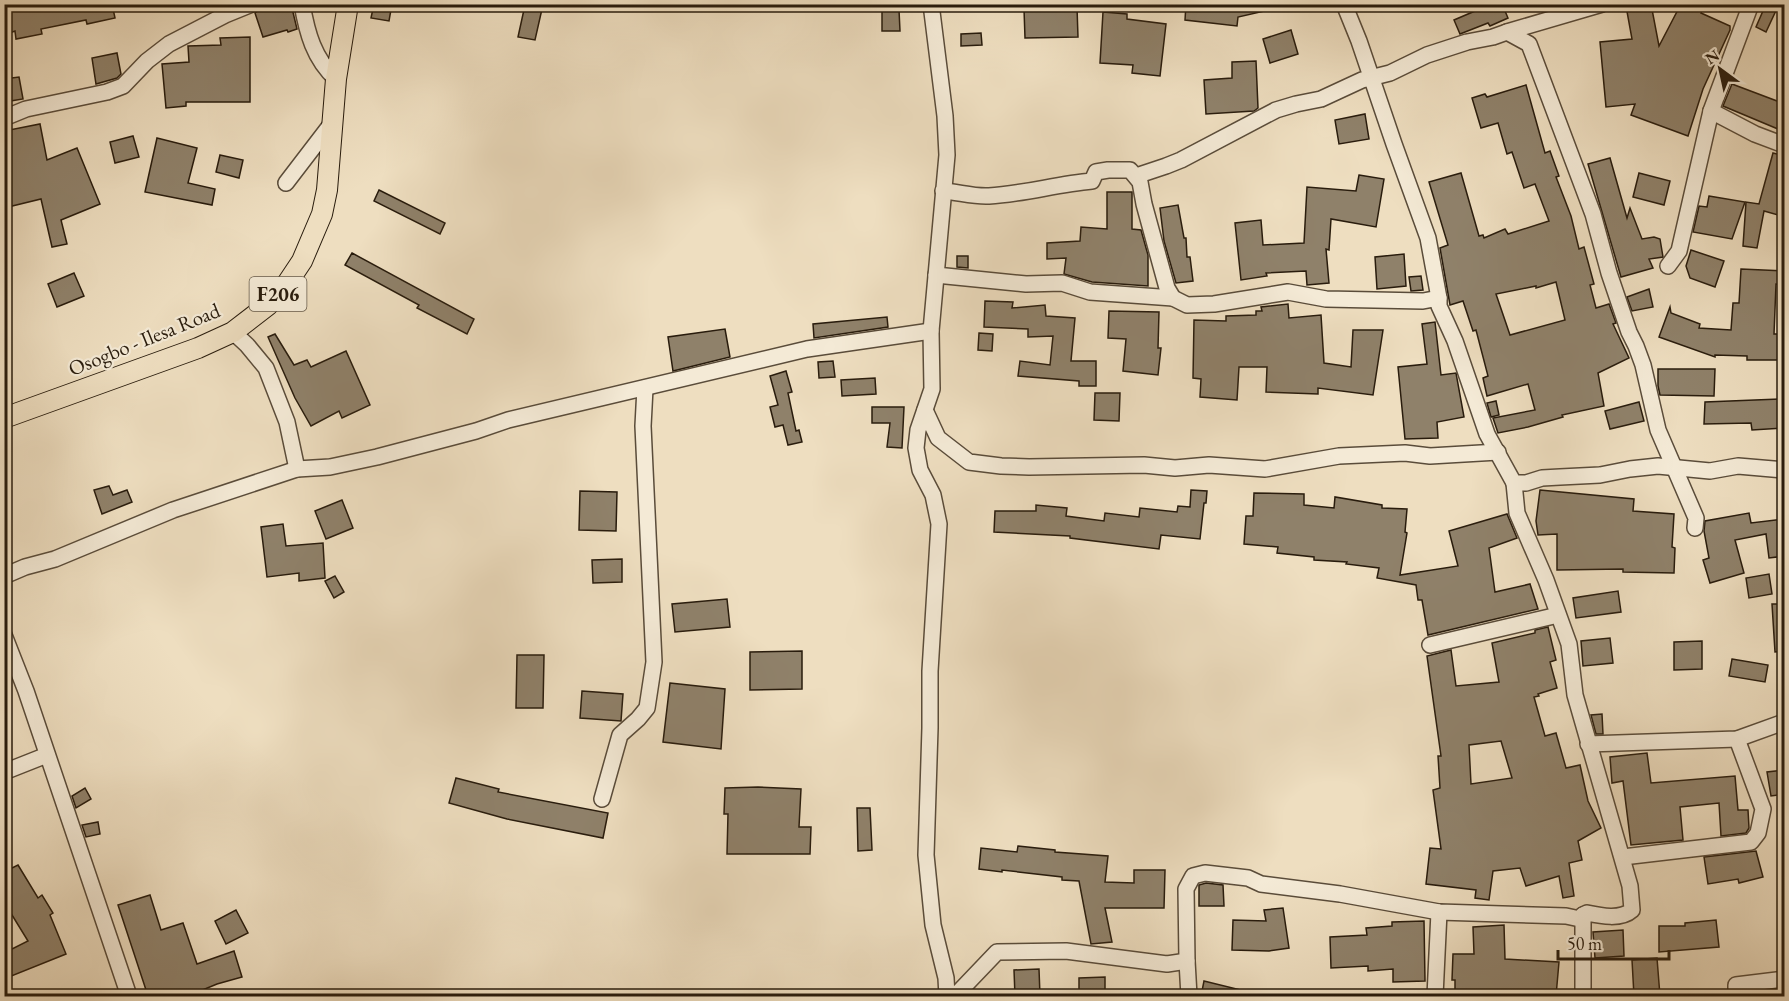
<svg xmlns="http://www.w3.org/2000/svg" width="1789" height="1001" font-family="'EB Garamond',serif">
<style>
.building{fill:#8f816a;stroke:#291c0d;stroke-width:1.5;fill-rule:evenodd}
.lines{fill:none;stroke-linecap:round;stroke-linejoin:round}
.minor-casing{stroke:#5a4c3a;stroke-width:18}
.major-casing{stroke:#291c0d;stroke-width:22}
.minor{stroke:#f4ead6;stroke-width:15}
.major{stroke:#eedec0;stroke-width:20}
.labels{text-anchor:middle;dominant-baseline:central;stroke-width:4.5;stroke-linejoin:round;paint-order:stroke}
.shield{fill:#f4ead6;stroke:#665a49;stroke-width:1.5}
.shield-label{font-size:20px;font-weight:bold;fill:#291c0d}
.street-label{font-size:21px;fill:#291c0d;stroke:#f4ead6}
</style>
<rect width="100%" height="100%" fill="#eedec0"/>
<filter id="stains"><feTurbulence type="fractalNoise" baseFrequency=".00333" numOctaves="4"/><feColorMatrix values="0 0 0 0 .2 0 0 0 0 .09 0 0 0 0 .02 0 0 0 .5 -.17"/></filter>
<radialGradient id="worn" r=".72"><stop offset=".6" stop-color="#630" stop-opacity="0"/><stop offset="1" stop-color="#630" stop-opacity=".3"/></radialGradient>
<!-- building -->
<g class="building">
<path d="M4,4H112L115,18L87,24L86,20L41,29L42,34L16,39L15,31L4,35Z"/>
<path d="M262,4H291L297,29L288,32L287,30L263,37L255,13L260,9Z"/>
<path d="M374,4H392L389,21L371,18Z"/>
<path d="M1186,4H1272L1273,9L1238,17L1237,26L1185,20Z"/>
<path d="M1480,4H1502L1508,18L1490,26L1488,23L1460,34L1454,20L1482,8Z"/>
<path d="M1635,4H1651L1659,46L1681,4H1705L1701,13L1730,26V30L1703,89L1688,136L1631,115L1635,104L1606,107L1600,42L1632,39L1626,6Z"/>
<path d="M1766,4H1779L1766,32L1756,27Z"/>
<path d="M525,5L542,9L535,40L518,37Z"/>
<path d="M1077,7L1078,37L1025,38L1024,9Z"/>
<path d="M882,10H899L900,31H882Z"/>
<path d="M1103,12L1127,14V19L1166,24L1160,76L1132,73L1133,65L1100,63Z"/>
<path d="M1291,30L1298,54L1270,63L1263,39Z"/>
<path d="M981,33L982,45L961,46V34Z"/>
<path d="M250,37V102H186V106L166,108L162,64L189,62L188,46L221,45L220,38Z"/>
<path d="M117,53L121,74L117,78L96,84L92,58Z"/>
<path d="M1256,61L1258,108L1254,111L1206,114L1204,80L1232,78V62Z"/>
<path d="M19,77L23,99L4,102V79Z"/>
<path d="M1732,84L1785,104V132L1723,106Z"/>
<path d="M1526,85L1545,153L1550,151L1559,176L1556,177L1571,216L1579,249L1584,247L1594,284L1590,285L1596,308L1609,304L1616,323L1613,324L1629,358L1598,373L1604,406L1562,415L1563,417L1528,427L1498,433L1493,418L1535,410L1528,384L1487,396L1483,378L1488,376L1476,330L1473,331L1463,301L1450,305L1440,248L1448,245L1429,182L1461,173L1479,236L1483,235L1484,238L1505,229L1508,234L1549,221L1535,184L1524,188L1512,152L1507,154L1498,123L1481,128L1472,98L1485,94L1487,97ZM1556,282L1565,320L1510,335L1496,294L1536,286V288Z"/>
<path d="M1365,114L1369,139L1339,144L1335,120Z"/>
<path d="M40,124L47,160L77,148L100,204L61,220L67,244L52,247L41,199L4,208V131Z"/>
<path d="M133,136L139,157L115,163L110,142Z"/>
<path d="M157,138L197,148L188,183L215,189L212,205L145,192Z"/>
<path d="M1773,153L1785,156V217L1764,211L1757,248L1743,246L1746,202L1759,204Z"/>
<path d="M220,155L243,160L239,178L216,172Z"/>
<path d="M1610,158L1627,218L1630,208L1642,239L1654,237L1660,239L1663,257L1649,259L1653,268L1621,277L1588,164Z"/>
<path d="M1639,173L1670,181L1664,205L1633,197Z"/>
<path d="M1359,175L1384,179L1376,227L1331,219L1329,250L1326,249L1329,283L1307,285L1306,271L1266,273L1267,276L1241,280L1235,223L1261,220L1263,245L1304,243L1307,187L1356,191Z"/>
<path d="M379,190L445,223L440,234L374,201Z"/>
<path d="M1107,192H1132V229L1141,230L1148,255V286L1092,282L1064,274L1066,258L1047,259V243L1080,241L1081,227L1107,229Z"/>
<path d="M1709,196L1745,202L1732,239L1693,232L1699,206L1707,207Z"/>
<path d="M1178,205L1184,238H1186L1187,257H1190L1193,281L1176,283L1164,241L1160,208Z"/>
<path d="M1691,250L1724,261L1715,287L1690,278L1686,266Z"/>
<path d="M352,253L474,319L467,334L417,308L419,305L345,265Z"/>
<path d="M1404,254L1406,286L1377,289L1375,257Z"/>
<path d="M957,256H968V268L957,267Z"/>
<path d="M1741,269L1785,271V285L1776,284L1774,334H1778V360H1747V356L1715,355V357L1659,337L1670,307L1671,313L1700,324L1699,328L1731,330L1733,303H1739Z"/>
<path d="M74,273L84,296L57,307L48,284Z"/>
<path d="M1421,276L1423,290L1411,291L1409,277Z"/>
<path d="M1649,289L1653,307L1632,311L1627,297Z"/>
<path d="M985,301L1013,302L1012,308L1045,305L1046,316L1075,318L1071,361H1096V386H1079V381L1018,376L1020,361L1050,365L1053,336L1028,337V329L984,327Z"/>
<path d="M1288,304L1289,318L1321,315L1324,363L1351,367L1353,330H1383L1373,395L1318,388V394L1266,392L1267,367H1239L1237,400L1200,397L1201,379L1193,378L1194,320L1226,321V316L1256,315V311H1262L1261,307Z"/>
<path d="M1109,311L1159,312L1158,348H1161L1158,375L1123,371L1126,339L1108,338Z"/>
<path d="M887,317L888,327L814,338L813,324Z"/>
<path d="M1435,322L1441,375L1456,373L1464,417L1437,422L1438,438L1405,439L1398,367L1427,364L1422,324Z"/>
<path d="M725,329L730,357L673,371L668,337Z"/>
<path d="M979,333L993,334L992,351L978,350Z"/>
<path d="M275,334L294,365L307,360L311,367L346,351L370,405L342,418L339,411L311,426L295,398L268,337Z"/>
<path d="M833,361L835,377L819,378L818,362Z"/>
<path d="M1658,369H1715L1714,396L1660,395L1658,386Z"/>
<path d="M786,371L792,392L788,393L796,431L799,430L802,442L788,445L783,425L775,427L770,407L778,405L770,376Z"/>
<path d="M875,378L876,394L842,396L841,380Z"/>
<path d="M1095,393H1120L1119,421L1094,420Z"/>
<path d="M1783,399L1785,428L1752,430L1751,423L1704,424L1705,402Z"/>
<path d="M1496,401L1499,415L1491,417L1487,403Z"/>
<path d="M1639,402L1644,421L1610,429L1605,411Z"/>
<path d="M872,407H904L902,448L887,447L890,423H872Z"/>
<path d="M109,486L113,495L127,490L132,502L102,514L94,490Z"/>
<path d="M1191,490L1207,491L1206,503H1204L1200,539L1161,535L1159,549L1070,538V536L994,532L995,511H1036V505L1067,508L1066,516L1104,521L1105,513L1139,517L1140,508L1177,512L1178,506L1190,507Z"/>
<path d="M1540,490L1634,499L1633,511L1674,514L1672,547L1675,548L1674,573L1623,572V569L1557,570V534L1538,535L1536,521Z"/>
<path d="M580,491L617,492L616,531L579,530Z"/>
<path d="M1254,493L1304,494V505L1334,508L1335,497L1382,505V508L1407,509L1405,532L1407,533L1400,575L1458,566L1449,531L1507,514L1517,538L1489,548L1495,592L1530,584L1538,609L1428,635L1422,600H1418L1416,585L1377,578L1379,568L1346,564L1347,562L1314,560V557L1277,553L1278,547L1244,544L1246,516H1253Z"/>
<path d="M342,500L353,528L326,539L315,511Z"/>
<path d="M1749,513L1751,523L1785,519V556L1769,558L1766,534L1735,540L1744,573L1710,583L1703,560L1709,558L1704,531L1705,521Z"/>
<path d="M283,524L286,546L323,543L325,578L299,581V573L267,577L261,527Z"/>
<path d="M622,559V582L593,583L592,560Z"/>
<path d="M1769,574L1772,594L1749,598L1746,578Z"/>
<path d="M335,576L344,592L334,598L325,581Z"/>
<path d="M1618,591L1621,612L1576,618L1573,598Z"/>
<path d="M727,599L730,627L675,632L672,604Z"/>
<path d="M1772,604H1785V651L1775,652Z"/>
<path d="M1548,627L1556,660L1550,662L1557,688L1538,694L1539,696L1534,697L1545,736L1556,733L1566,768L1580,765L1588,801L1601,828L1578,841L1582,860L1569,863L1574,896L1563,898L1559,876L1526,886L1520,868L1493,871L1489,900L1475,898L1476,890L1426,884L1430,848L1441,849L1433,790L1440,788L1438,756H1441L1427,656L1451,650L1456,686L1499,682L1492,643L1535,633V630ZM1501,741L1512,778L1471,784L1469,745Z"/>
<path d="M1610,638L1613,663L1583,666L1581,641Z"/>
<path d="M1702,641V669L1674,670V642Z"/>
<path d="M802,651V689L750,690V652Z"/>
<path d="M517,655H544L543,708H516Z"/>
<path d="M1732,659L1768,665L1765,682L1729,676Z"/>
<path d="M670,683L725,689L721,749L663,742Z"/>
<path d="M582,691L623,694L621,721L580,718Z"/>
<path d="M1602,714L1603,734H1596L1591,715Z"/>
<path d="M1647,753L1651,783L1735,776L1738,810H1748L1749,828L1746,833L1721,836L1719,803L1680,807L1683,840L1631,845L1623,781L1612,783L1610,757Z"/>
<path d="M1785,770V794L1771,796L1767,772Z"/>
<path d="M456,778L499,789L498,792L608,813L603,838L507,819L449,803Z"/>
<path d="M758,787L801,789L799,827H811L810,854H727L728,814H724L725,788Z"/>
<path d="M85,788L91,799L76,808L72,796Z"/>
<path d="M857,808H870L872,850L858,851Z"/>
<path d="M98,822L100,834L86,837L82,825Z"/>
<path d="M1018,846L1055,850V852L1108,856L1105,882L1134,883V870H1165L1164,908H1105L1112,942L1091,944L1079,881L1062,880V877L1002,870V872L979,869L981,848L1017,852Z"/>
<path d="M1756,851L1763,877L1739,883L1738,879L1708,884L1704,857Z"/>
<path d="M18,865L38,898L42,895L53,913L50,915L66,954L4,979V953L28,941L4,902V872Z"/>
<path d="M1206,883L1223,885L1224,906H1199V885Z"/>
<path d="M150,895L161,930L183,923L197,964L234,951L242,977L217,984L188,996H148L118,905Z"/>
<path d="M1283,908L1289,948L1269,951L1232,950L1233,920L1266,921L1264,910Z"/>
<path d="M236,910L248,933L226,944L215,921Z"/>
<path d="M1716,920L1719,947L1659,952V926H1685V923Z"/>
<path d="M1424,921L1425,981L1393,982V969L1368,971V966L1331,968L1330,937L1367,935L1366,928L1392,926V922Z"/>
<path d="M1504,925L1505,959L1559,962L1556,996H1455V980H1452L1453,954H1474L1473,927Z"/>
<path d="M1623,930L1624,956L1595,958L1593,932Z"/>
<path d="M1657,958L1660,996H1634L1632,960Z"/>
<path d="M1039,969L1040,996H1015L1014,970Z"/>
<path d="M1105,977V996H1079V978Z"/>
<path d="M1204,981L1249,992V996H1201Z"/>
</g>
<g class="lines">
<defs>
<g id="minor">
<path d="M302,4C307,33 314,59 336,79"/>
<path d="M931,4L945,116L947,155L931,331L932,389L918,430L916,448L920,470L933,495L939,524L930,671V728L926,855L933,925L946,978L947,996"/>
<path d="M1344,4L1359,41L1394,144L1428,238L1439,298"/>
<path d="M1507,32L1602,4"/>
<path d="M1711,111L1755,134L1784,145"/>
<path d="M4,118L26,109L107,92L123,86L147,61L169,44L225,15L252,4"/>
<path d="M1136,176L1166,166L1181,160L1276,110L1296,104L1321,99L1362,80L1390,73L1427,55L1467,42L1493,37L1507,32L1529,44L1593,214L1609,273L1629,332L1636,346L1643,365L1658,430L1696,518L1695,528"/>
<path d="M286,183L332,123"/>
<path d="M943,191C958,192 974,197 989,196C1024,194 1057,184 1092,181L1096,172L1108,170H1130L1140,182L1144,204L1167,288L1173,298L1187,305L1214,304L1288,292L1326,299L1423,301L1439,298V306L1455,341L1487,434L1514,483H1526L1542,478L1560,477L1600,475L1630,469L1658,466L1710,471L1738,466L1784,470"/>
<path d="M1668,266L1679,251L1711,111L1751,4"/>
<path d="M936,275L1026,284L1062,283L1090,292L1173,298"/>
<path d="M233,332L247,345L266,368L287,422L297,469"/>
<path d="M925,410L938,438L969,462L1001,466L1029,467L1144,465L1175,468L1209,465L1265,469L1339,456L1405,453L1430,456L1498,452"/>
<path d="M1514,483L1517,513L1546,580L1569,644L1575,695L1630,886L1632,910C1621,920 1601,916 1587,913L1583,915V996"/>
<path d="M4,576L25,567L55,559L173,510L297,469L330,467L377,457L476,431L508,420L807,349L931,331"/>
<path d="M4,635L26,691L129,996"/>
<path d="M1430,645L1558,615"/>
<path d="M1588,744L1737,739L1784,722"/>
<path d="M4,772L47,755"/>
<path d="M602,799L620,735L638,719L647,708L654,662L643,426L645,388"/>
<path d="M1623,857L1751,842L1758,833L1763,809L1737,739"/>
<path d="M1187,961L1189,996"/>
<path d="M955,996L997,952L1066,951L1167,964L1187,961L1186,889L1193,876L1205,873L1248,878L1261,884L1340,894L1439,912L1566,916L1580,919L1583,915"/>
<path d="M1435,996L1439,912"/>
<path d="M1736,996V985L1784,979"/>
</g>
<path id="major" d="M4,418L198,348L233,332L268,305L286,285L302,261L322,214L327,190L336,79L348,4"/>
</defs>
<!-- minor casing -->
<use href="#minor" class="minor-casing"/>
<!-- major casing -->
<use href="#major" class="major-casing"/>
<!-- minor -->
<use href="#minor" class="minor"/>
<!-- major -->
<use href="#major" class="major"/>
</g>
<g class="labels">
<!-- shield labels -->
<rect class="shield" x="249.5" y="277" width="57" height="34" rx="4.5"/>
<g class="shield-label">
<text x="278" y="294">F206</text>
</g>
<!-- street labels -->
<g class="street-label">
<text transform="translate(144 339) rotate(-22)">Osogbo - Ilesa Road</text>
</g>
</g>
<!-- margin -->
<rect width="1789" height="1001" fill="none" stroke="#eedec0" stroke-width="24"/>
<rect x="6" y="6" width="1777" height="989" fill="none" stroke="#291c0d" stroke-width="3"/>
<rect x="12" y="12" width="1765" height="977" fill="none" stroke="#291c0d" stroke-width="1.5"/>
<!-- north arrow -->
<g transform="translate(1720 69) rotate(327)" stroke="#f4ead6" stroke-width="4.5" paint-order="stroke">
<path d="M0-4.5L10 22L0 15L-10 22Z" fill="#291c0d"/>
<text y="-9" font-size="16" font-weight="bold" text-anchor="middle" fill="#291c0d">N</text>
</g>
<!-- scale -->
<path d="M1558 950v9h111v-9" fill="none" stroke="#291c0d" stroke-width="3"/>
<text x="1567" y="950" font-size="18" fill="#291c0d" stroke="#f4ead6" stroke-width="4.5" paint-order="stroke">50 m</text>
<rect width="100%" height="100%" filter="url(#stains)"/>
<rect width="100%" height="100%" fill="url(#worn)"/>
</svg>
